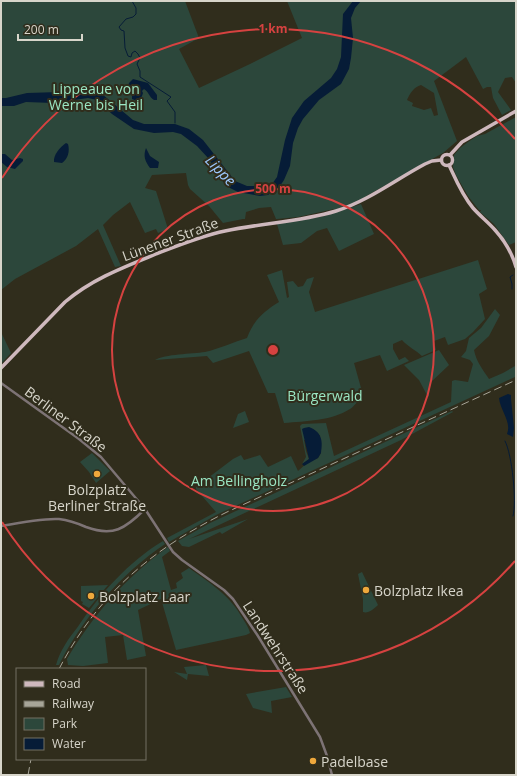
<svg xmlns="http://www.w3.org/2000/svg" width="517" height="776" font-family="'Open Sans',sans-serif">
<style>
.green{fill:#2c473b;fill-rule:evenodd}
.water{fill:#061c37}
.lines{fill:none;stroke-linecap:round;stroke-linejoin:round}
.stream{stroke:#061c37;stroke-width:1}
.minor{stroke:#7d7375;stroke-width:2.5}
.major{stroke:#ceb8bd;stroke-width:3.5}
.rail{stroke:#a7a598;stroke-width:1;stroke-dasharray:8 4;stroke-linecap:butt}
.ring{fill:none;stroke:#d64240;stroke-width:2}
.poi-dot{fill:#eea83c;stroke:#302d1c;stroke-width:1.5}
.labels{text-anchor:middle;dominant-baseline:central;stroke-width:4;stroke-linejoin:round;paint-order:stroke}
.park-label{font-size:14px;fill:#9ae6c3;stroke:#302d1c}
.street-label{font-size:14px;fill:#d7d5ca;stroke:#302d1c}
.poi-label{font-size:14px;fill:#d7d5ca;stroke:#302d1c;text-anchor:start}
.water-label{font-size:15px;font-style:italic;fill:#9bc6fc;stroke:#302d1c}
.centre{fill:#d64240;stroke:#302d1c;stroke-width:2}
.ring-label{font-size:12px;text-anchor:middle;font-weight:bold;fill:#d64240;stroke:#302d1c;stroke-width:4;stroke-linejoin:round;paint-order:stroke}
</style>
<rect width="100%" height="100%" fill="#302d1c"/>
<!-- green -->
<g class="green">
<path d="M1,1H185L199,38L179,49L199,88L250,64L302,38L287,1H516V83L512,77L505,78L498,92L511,110L502,115L493,98L491,87H487L483,89L466,57L434,81L457,141L443,153L368,195L361,200L335,210L334,209L298,217L277,219H276L271,207L259,208L246,212L245,219H243L223,223L209,206L190,189L188,185L186,173L152,175L145,188L156,191L168,229L158,233L156,229L145,233L130,202L113,215L103,225L121,266L115,267L98,229L76,246L15,279L1,290ZM421,85L434,93L438,115L434,116L431,108L424,110L412,106L413,103L407,100C410,93 414,87 421,85Z"/>
<path d="M516,117V242L509,245L494,224L480,212L481,210H479L468,196L456,175L453,167L454,155L460,148L468,142L477,136L485,134Z"/>
<path d="M361,204L374,234L339,251L327,228L317,231L301,243L283,245L277,224L325,216Z"/>
<path d="M478,260L487,289L479,294L485,319L473,332L465,339L448,345L445,337L434,341L436,350L422,356C416,350 408,347 402,340L393,344V349L399,360L405,357L409,361L387,371L380,355L354,363L363,395C359,399 355,406 350,409C331,421 306,421 284,423L275,393H268L249,351L213,363L207,356L155,360C165,354 192,354 205,352C219,349 233,342 247,338C254,320 263,312 279,302L267,275L282,270L287,298L289,297L287,282L293,281L298,287L303,286L307,279L314,277L309,292L315,312Z"/>
<path d="M495,309L500,315L489,336L474,350C476,361 483,370 489,379L503,373L515,366V377L216,515L169,542L167,538L216,512L196,489V487L233,459L241,455L244,460L260,455L268,467L291,456L298,471L307,463L318,458L321,453L320,435L304,440L306,451L309,459L302,464L306,457L300,426L302,424L326,423L334,456L451,402L452,381L455,380L468,382L473,364L470,360L461,357L466,351L469,338L481,328Z"/>
<path d="M1,332L11,353L1,364Z"/>
<path d="M439,350L449,365L430,383L429,396L428,397L419,380L404,365Z"/>
<path d="M245,411L249,422L233,428L238,414Z"/>
<path d="M452,411L453,412L401,440L189,539L248,519L222,534L220,532L189,547L182,546L178,541L210,523Z"/>
<path d="M92,453L110,471L96,483L89,472L80,462Z"/>
<path d="M163,541L165,544C121,574 83,617 59,665H56C60,651 68,639 77,628C100,594 128,562 163,541Z"/>
<path d="M168,547L170,551L162,557L171,590L177,588L176,583L183,578L181,573L189,568C211,584 230,595 243,619C246,624 249,628 250,633L246,635L176,650L161,599L138,610L146,656L127,660L123,635L105,637L108,663L83,666L68,665L67,659C93,615 126,577 168,547Z"/>
<path d="M362,572L378,605C374,609 368,614 363,612V599L358,574Z"/>
<path d="M108,585L89,608L82,604L83,602L81,601V586Z"/>
<path d="M206,665L209,676L188,674L187,680L174,672L187,674L184,667Z"/>
<path d="M286,687L292,697L271,701L272,713L253,708L246,694Z"/>
</g>
<!-- water -->
<g class="water">
<path d="M353,1H361L355,8L351,18L353,38L351,58L349,69L341,84L319,100L303,119L298,128L293,143L290,166L284,180L280,186L268,195L260,196L238,192L226,186L209,159L197,146L181,134L173,132L154,133L134,129L112,114L97,100L88,98L53,103L26,102L14,106H1V98H6L27,93L92,91L102,94L133,120L144,124H175L189,129L203,140L235,181L247,186H268L272,184L277,177L285,140L292,118L304,101L331,78L337,69L341,57L343,14Z"/>
<path d="M133,79L148,83L157,95V100H154C149,97 149,92 144,89L142,91L143,93C141,100 138,102 132,99V93L127,89L129,83Z"/>
<path d="M66,143L68,144C70,151 68,159 62,163L54,162C53,155 60,147 66,143Z"/>
<path d="M146,148L150,156L159,162L158,168H150C145,161 143,156 146,148Z"/>
<path d="M2,154H5L12,160L20,158L23,159V161L15,169L7,167L1,162V155Z"/>
<path d="M508,394L511,395V399L514,428L513,437L507,434C512,422 500,410 499,398Z"/>
<path d="M309,427C322,432 323,441 321,453L318,458L304,466L302,464L309,459L302,429L304,428Z"/>
</g>
<g class="lines">
<!-- stream -->
<g class="stream">
<path d="M132,1L136,8V14L133,17L126,19L119,27L121,30L124,31L125,48L128,56L131,57L132,53L135,51L138,54L140,58L137,64L140,71V77L171,97L167,101L175,112V123"/>
<path d="M512,289V284L510,277L513,275"/>
<path d="M505,441C512,454 517,502 513,516"/>
</g>
<!-- minor -->
<g class="minor">
<path d="M1,383L79,439L101,457L145,509L173,552L182,560L224,590L233,599L258,636L320,737L327,756L332,775"/>
<path d="M1,526C17,523 44,518 59,519C68,520 77,523 86,527C113,537 125,529 145,509"/>
</g>
<!-- major -->
<g class="major">
<circle cx="447" cy="160" r="5.5"/>
<path d="M450,155L462,142L516,111"/>
<path d="M449,165C456,180 462,195 473,208C480,216 488,222 495,230C505,241 512,253 516,267"/>
<path d="M1,368L65,302C92,279 124,267 156,254C179,245 201,236 225,231C262,223 300,222 336,211C368,201 395,180 425,164L432,161L441,160"/>
</g>
<!-- rail -->
<g class="rail">
<path d="M59,669C98,594 152,549 227,512L516,380"/>
<path d="M28,775L31,759"/>
</g>
</g>
<!-- distance rings -->
<g class="ring">
<circle cx="273" cy="350" r="161"/>
<path d="M515 561A321 321 0 0 1 2 522M2 178A321 321 0 0 1 515 139"/>
</g>
<!-- markers -->
<g class="poi-dot">
<circle cx="97" cy="474" r="4"/>
<circle cx="366" cy="590" r="4"/>
<circle cx="91" cy="596" r="4"/>
<circle cx="313" cy="761" r="4"/>
</g>
<g class="labels">
<!-- park labels -->
<g class="park-label">
<text x="96" y="88">Lippeaue von<tspan x="96" dy="16">Werne bis Heil</tspan></text>
<text x="325" y="395">Bürgerwald</text>
<text x="239" y="480">Am Bellingholz</text>
</g>
<!-- street labels -->
<g class="street-label">
<text transform="translate(170 239) rotate(-20)">Lünener Straße</text>
<text transform="translate(66 419) rotate(37)">Berliner Straße</text>
<text transform="translate(276 647) rotate(57)">Landwehrstraße</text>
</g>
<!-- poi labels -->
<g class="poi-label">
<text x="97" y="489" text-anchor="middle">Bolzplatz<tspan x="97" dy="16">Berliner Straße</tspan></text>
<text x="374" y="590">Bolzplatz Ikea</text>
<text x="99" y="596">Bolzplatz Laar</text>
<text x="321" y="761">Padelbase</text>
</g>
<!-- water labels -->
<g class="water-label">
<text transform="translate(221 170) rotate(46)">Lippe</text>
</g>
</g>
<circle cx="273" cy="350" r="6" class="centre"/>
<g class="ring-label">
<text x="273" y="33">1 km</text>
<text x="273" y="193">500 m</text>
</g>
<!-- border -->
<rect width="517" height="776" fill="none" stroke="#d7d5ca" stroke-width="4"/>
<!-- legend -->
<rect x="16" y="668" width="130" height="92" fill="#302d1c" stroke="#737062"/>
<rect x="24" y="681" width="20" height="6" fill="#ceb8bd" stroke="#737062"/>
<text x="52" y="688" font-size="12" fill="#d7d5ca">Road</text>
<rect x="24" y="701" width="20" height="6" fill="#a7a598" stroke="#737062"/>
<text x="52" y="708" font-size="12" fill="#d7d5ca">Railway</text>
<rect x="24" y="718" width="20" height="12" fill="#2c473b" stroke="#737062"/>
<text x="52" y="728" font-size="12" fill="#d7d5ca">Park</text>
<rect x="24" y="738" width="20" height="12" fill="#061c37" stroke="#737062"/>
<text x="52" y="748" font-size="12" fill="#d7d5ca">Water</text>
<!-- scale -->
<path d="M18 34v6h64v-6" fill="none" stroke="#d7d5ca" stroke-width="2"/>
<text x="24" y="34" font-size="12" fill="#d7d5ca" stroke="#302d1c" stroke-width="3" paint-order="stroke">200 m</text>
</svg>
